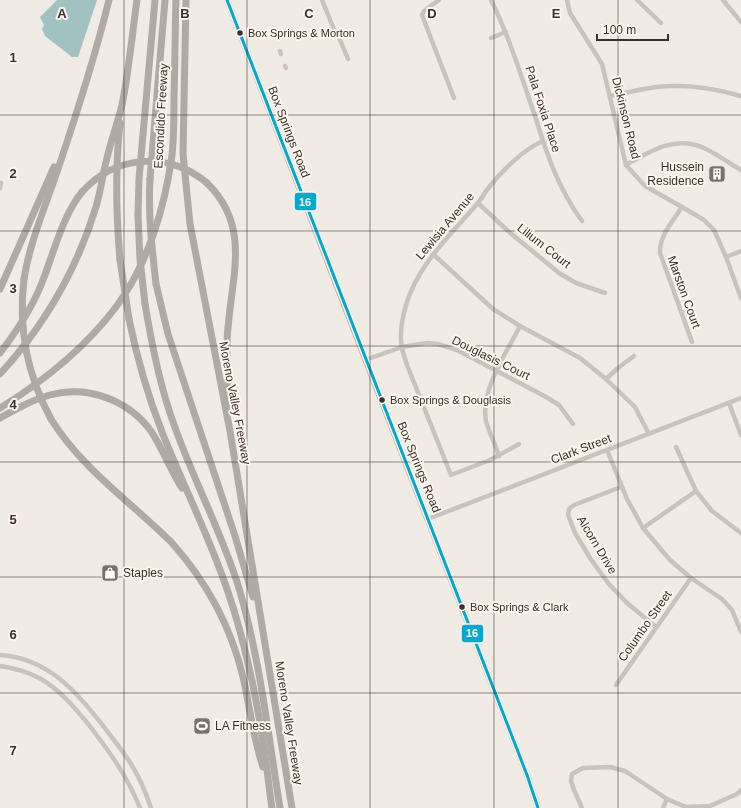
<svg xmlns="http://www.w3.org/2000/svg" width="741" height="808" font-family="Helvetica,sans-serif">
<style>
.water{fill:#a1c2c1}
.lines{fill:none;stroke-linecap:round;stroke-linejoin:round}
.minor{stroke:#c9c3be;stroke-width:4.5}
.major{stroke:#b8b1ad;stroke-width:6}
.highway{stroke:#afaaa4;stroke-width:7}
.highway-bridge{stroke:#afaaa4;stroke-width:7}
.bus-1-casing{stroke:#fbf5ee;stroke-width:6}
.bus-1{stroke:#00a9ce;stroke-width:3}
.grid{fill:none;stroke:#3b302b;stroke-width:1;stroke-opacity:0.55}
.bus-dot{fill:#3b302b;stroke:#fbf5ee;stroke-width:1.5}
.labels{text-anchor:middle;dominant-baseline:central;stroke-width:4;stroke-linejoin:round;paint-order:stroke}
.bus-label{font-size:11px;fill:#3b302b;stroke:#fbf5ee;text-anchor:start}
.street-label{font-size:12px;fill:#3b302b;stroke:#fbf5ee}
.poi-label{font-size:12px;fill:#3b302b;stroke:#fbf5ee;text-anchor:start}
.grid-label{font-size:13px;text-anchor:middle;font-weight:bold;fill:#3b302b;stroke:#fbf5ee;stroke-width:4;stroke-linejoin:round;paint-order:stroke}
.line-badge{stroke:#fbf5ee;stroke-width:1.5}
.badge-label{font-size:11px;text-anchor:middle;font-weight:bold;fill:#fff}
</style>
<rect width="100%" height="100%" fill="#f0ebe5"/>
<!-- water -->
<path class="water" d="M57,0H97L78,57H72L45,36L42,29L44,25L40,17Z"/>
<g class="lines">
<!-- minor -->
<g class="minor">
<path d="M322,0L333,27L341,42L348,59"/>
<path d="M439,0L424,11L422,15L454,98"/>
<path d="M491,0C510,38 522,79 536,119C547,155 559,190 582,221"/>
<path d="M567,0L570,13L602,64L626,165L645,186L682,207L704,220L714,230L726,257L741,298"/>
<path d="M637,0L661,23"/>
<path d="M723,0L741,22"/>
<path d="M491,38L506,32"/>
<path d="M280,51L281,54"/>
<path d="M285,66L286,68"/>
<path d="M610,96C625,93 641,89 656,87C684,84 714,88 741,96"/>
<path d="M626,165C650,151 675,135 704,148C717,154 729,163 741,170"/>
<path d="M0,188L1,183"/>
<path d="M478,203L508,231L559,273L576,283L605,293"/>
<path d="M682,207C673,221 659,236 660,253L692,342"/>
<path d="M433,254L493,309L520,326L580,358L606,379L635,407L649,434"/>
<path d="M726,257L741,251"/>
<path d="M365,360L402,347L427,343L438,344L457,350L548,398L559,405L573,424"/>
<path d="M606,379L618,368L634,356"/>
<path d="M729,403L741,435"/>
<path d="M519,444L490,460L451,475L407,365C405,359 403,353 402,348C399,334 402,319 406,305C418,264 450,236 477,204C481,200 483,196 486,191C500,173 522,150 543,141"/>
<path d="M676,447L696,491L712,511L741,533"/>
<path d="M607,450L627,499L643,528L670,560L691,578L722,599L732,610L741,632"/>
<path d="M499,456C495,444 489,432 486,421C480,390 507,352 520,326"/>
<path d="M621,487L574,505L569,509L568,515L575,533L590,558L608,583L627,603L656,627"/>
<path d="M428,519L741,398"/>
<path d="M643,528L696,491"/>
<path d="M0,655C48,658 77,692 104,727C113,739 123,751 131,764C140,778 146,793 151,808"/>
<path d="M0,666C14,668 28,672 41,679C60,690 75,708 89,725C111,754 126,774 140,808"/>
<path d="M616,685L691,578"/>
<path d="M582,808L574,790L571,781L572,774L583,768L610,767L625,771L667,799L686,807L710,806L737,794L741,790"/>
<path d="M663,808L667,799"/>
</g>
<!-- major -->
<path class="major" d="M227,0L339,292L527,775L538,808"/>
<!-- highway -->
<g class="highway">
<path d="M186,0L183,154L190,224L230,431L292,808"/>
<path d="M150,179L165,0"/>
<path d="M207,183C251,226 232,275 228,328C225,355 228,382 229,408"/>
<path d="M138,215L139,179L155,0"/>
<path d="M120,260C116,214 115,169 120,123"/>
<path d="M24,279C30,241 46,205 58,169C77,113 95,57 109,0"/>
<path d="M156,284L168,334L235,536L253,597"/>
<path d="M0,289L54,167"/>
<path d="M145,304C151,340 158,376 169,410C188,470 219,525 238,585C260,657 268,734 280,808"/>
<path d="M129,319C137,358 148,396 162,432C183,485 209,536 227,589C245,641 256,694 264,748C267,768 269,788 272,808"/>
<path d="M0,353C16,332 31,310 41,285C53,256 62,216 82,192"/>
<path d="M0,374C44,326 77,269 96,207C101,190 103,172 108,154C112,138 118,121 122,105C129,70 132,35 137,0"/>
<path d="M0,408C44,381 85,348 116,307C148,264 165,207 172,155C174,136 174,116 174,97C175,65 175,32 176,0"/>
<path d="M0,418C16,409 32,400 50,395C88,385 128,400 151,431C163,449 170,470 182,488"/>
<path d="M51,419C82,469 131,502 172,543C206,581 231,627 243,677C250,707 253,738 263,767"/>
</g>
<!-- highway-bridge -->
<g class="highway-bridge">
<path d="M150,179C148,215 152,248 156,284"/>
<path d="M82,192C115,155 168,151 207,183"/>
<path d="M138,215L140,259L145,304"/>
<path d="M120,260L129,319"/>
<path d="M24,279C18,329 27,375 51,419"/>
</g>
<defs>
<path id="bus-1" d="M227,0L527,775L538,808"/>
</defs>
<!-- bus-1 casing -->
<use href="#bus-1" class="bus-1-casing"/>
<!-- bus-1 -->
<use href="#bus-1" class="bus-1"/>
</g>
<!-- grid -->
<path class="grid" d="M124,0V808M247,0V808M370,0V808M494,0V808M618,0V808M0,115H741M0,231H741M0,346H741M0,462H741M0,577H741M0,693H741"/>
<!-- icons -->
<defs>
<symbol id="building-square" viewBox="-11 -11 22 22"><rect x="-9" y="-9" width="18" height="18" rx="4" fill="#7a716c" stroke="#fbf5ee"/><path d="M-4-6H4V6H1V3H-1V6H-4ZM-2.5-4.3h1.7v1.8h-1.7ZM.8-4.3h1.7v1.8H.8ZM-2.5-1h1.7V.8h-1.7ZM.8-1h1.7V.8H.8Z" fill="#fff"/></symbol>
<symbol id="shop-square" viewBox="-11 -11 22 22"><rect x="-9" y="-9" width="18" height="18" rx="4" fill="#7a716c" stroke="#fbf5ee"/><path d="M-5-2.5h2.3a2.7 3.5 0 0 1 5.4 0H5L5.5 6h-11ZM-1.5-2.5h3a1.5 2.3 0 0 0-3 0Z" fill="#fff"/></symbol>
<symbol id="stadium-square" viewBox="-11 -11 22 22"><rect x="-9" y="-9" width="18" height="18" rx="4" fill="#7a716c" stroke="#fbf5ee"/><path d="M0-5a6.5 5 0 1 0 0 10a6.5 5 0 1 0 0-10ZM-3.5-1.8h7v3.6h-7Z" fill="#fff"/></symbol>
</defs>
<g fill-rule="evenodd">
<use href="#building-square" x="707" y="164" width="20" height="20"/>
<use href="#shop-square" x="100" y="563" width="20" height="20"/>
<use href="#stadium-square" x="192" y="716" width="20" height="20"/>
</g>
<!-- markers -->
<g class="bus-dot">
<circle cx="240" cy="33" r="3.5"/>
<circle cx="382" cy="400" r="3.5"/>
<circle cx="462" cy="607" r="3.5"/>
</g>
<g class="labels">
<!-- bus labels -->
<g class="bus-label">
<text x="248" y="33">Box Springs &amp; Morton</text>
<text x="390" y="400">Box Springs &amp; Douglasis</text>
<text x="470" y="607">Box Springs &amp; Clark</text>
</g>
<!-- street labels -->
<g class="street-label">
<text transform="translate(543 109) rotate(72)">Pala Foxia Place</text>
<text transform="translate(161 116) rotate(-87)">Escondido Freeway</text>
<text transform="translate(626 118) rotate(76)">Dickinson Road</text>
<text transform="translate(289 132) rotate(69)">Box Springs Road</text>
<text transform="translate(445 226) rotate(-50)">Lewisia Avenue</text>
<text transform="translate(544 246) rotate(38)">Lilium Court</text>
<text transform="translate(684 292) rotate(70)">Marston Court</text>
<text transform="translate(491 358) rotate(26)">Douglasis Court</text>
<text transform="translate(235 403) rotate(79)">Moreno Valley Freeway</text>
<text transform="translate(581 449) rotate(-21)">Clark Street</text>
<text transform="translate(419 467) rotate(68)">Box Springs Road</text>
<text transform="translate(597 545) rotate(59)">Alcorn Drive</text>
<text transform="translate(645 626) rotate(-55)">Columbo Street</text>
<text transform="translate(289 723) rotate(81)">Moreno Valley Freeway</text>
</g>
<!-- poi labels -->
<g class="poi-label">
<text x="704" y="167" text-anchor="end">Hussein<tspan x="704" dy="14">Residence</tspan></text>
<text x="123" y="573">Staples</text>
<text x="215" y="726">LA Fitness</text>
</g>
</g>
<g class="grid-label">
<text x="62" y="18">A</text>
<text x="185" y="18">B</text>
<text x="309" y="18">C</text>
<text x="432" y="18">D</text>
<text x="556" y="18">E</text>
<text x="13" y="62">1</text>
<text x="13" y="178">2</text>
<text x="13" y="293">3</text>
<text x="13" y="409">4</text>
<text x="13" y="524">5</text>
<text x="13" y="639">6</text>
<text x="13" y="755">7</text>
</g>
<g class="line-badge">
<rect x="294" y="192" width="23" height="19" rx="4" fill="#00a9ce"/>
<rect x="461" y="624" width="23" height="19" rx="4" fill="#00a9ce"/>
</g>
<g class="badge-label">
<text x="305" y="206">16</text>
<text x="472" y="637">16</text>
</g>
<!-- scale -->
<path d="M597 34v6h71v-6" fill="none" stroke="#3b302b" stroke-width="2"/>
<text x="603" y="34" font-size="12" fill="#3b302b" stroke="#fbf5ee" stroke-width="3" paint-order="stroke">100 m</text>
</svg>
